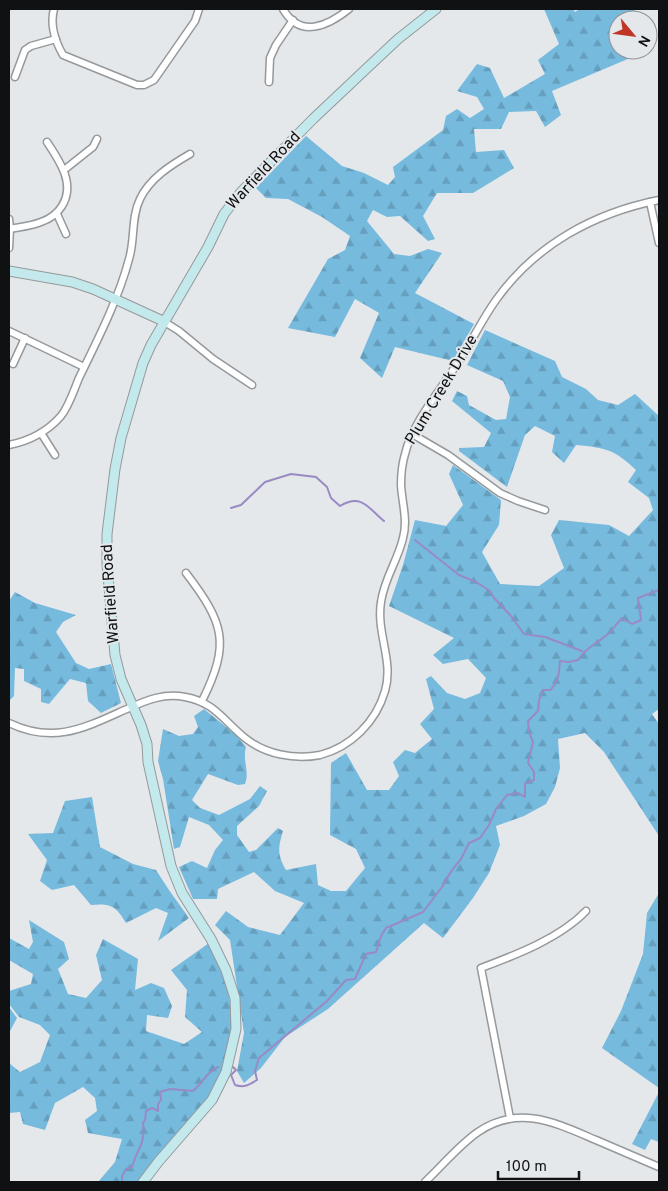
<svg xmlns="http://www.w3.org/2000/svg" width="668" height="1191" font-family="Overpass,sans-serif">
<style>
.forest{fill:url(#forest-firs)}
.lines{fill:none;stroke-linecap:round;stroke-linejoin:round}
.stream{stroke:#998ac4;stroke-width:2}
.street-casing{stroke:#95999b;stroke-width:9}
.secondary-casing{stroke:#95999b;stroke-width:11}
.street{stroke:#fff;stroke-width:6}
.secondary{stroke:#c4e9ec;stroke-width:9}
.labels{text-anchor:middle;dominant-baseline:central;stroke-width:4;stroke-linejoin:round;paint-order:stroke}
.street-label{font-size:16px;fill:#101112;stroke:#e5e8eb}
</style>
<defs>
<pattern id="forest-firs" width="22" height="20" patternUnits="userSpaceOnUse" patternTransform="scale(1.25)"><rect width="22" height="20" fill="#76bade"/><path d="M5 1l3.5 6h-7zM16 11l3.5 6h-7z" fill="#659fbd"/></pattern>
</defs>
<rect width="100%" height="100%" fill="#e5e8eb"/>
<!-- forest -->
<g class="forest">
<path d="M544,9H573L575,12L580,9H635L634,20H618V50H641L642,53L552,91L561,115L545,127L536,111L509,112L501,129H474L476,152L504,150L514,168L473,193H437L423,216L435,239L428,241L400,216L387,217L373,210L367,221L394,254L410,256L428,249L442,253L415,293L474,324L453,361L395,347L382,378L360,358L379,313L355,299L335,337L288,328L328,259L345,250L350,236L322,217L288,199L266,198L256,188L306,136L342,166L364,173L388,185L395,177L393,167L443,130L446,116L457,109L470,118L484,109L477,97L457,91L477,64L490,68L504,98L545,74L538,60L559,44Z"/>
<path d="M485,330L555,361L562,377L586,389L598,400L618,405L635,394L659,416V709L652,714L659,724V836L604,752L585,733L558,739L560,768L555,787L546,804L524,816L496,826L500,845L489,873L473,898L443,938L424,923L328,1009L285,1037L261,1068L244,1083L237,1071L244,1033L230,940L215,925L226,911L248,927L280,935L304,903L275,891L254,872L218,889L217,899H193L179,867L192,861L207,868L215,850L223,840L209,825L189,817L180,847L174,849L163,779L158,761L163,729L179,736L193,734L198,727L194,716L204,709L236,735L246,747C242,761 250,771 245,784L238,785L208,774L192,800L200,808L219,815L250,799L260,786L267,791L259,806L237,826V835L249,852L256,850L278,828L283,831C278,848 277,854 286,870L316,864L318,885L331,891H346L365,868L356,849L330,835L331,763L346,753L367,790H389L399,776L393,762L405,750L415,753L432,739L420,724L434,709L426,679L431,676L447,693L465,699L480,693L486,678L468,659L443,664L433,655L454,638L389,606L403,565L415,520L446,526L463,505L449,474L453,465L501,500L499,525L482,552L500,584L539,586L564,568L551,535L559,520L609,525L629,536L653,510L649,498L628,482L636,470C614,449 606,448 576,445L564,463L552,452L555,436L535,426L525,435L507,487L459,451V448L484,447L491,433L452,401L457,391L467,396L469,405L496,420L506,419L510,397L503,381L467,365Z"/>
<path d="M15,592L35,603L76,615L63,622L56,632L76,663L89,669L111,664L121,703L101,713L88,701L86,683L70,679L49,704L41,702V689L24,681V669L15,668L14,696L9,701V601Z"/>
<path d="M92,797L100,847L133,864L156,870L169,890L189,918L158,941L168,913L156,908L126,923C116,906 111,903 91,905L74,885L52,890L40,881L47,860L28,834L53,833L65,801Z"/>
<path d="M659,893V1088L602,1048L621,1011L643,954L647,913Z"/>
<path d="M29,920L64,942L69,959L58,969L68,994L86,998L102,980L96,955L103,939L138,959L135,990L151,983L164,988L172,1006L168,1018L147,1015L146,1031L184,1044L202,1032L185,1017L187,990L171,970L209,943L224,975L232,1010L230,1046L218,1090L143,1182H98L115,1162L122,1139L88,1133L85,1120L97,1111L95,1098L83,1087L55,1103L45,1130L23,1124L20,1112L9,1113V1063L20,1072L40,1062L50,1035L40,1025L19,1017L9,1004V991L31,984L33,974L9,960V938L29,949L33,942Z"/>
<path d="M9,1007L17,1018L9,1033Z"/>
<path d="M659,1092V1142L651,1139L645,1150L632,1144Z"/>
</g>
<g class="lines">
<!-- stream -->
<g class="stream">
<path d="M231,508L241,505L265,482L291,474L316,477L327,487L331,498L340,506C362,493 368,508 384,521"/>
<path d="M415,540L459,575L476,582L490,591L494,598L511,616L524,634L545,637L582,651"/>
<path d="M233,1067L236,1070L231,1075L235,1085C244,1088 249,1085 257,1080L255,1071L259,1058L327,1001L346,980L355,979L366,954L376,952L381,936L386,928L423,912L442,887L452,870L461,859L469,843L480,838L489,825L496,809L507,795L518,793L525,797V784L534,780V772L528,763L533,742L529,732L528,721L538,711L539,700L543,690H550C559,682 559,673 560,661L569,662L578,660C586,647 598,643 609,633C614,628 617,623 622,618L632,624L641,620L638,598L659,590"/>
<path d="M105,1182H110"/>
<path d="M122,1182V1176L126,1169L132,1167C137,1149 146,1143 143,1123L145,1120L146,1111L152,1108L158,1111V1104L161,1100L160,1092L170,1089L193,1091C204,1082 205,1073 218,1067"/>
</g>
<defs>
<g id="street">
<path d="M54,9C50,24 55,41 63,55L137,85H144L154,80L195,21L199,9"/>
<path d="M283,9C300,39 328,26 349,9"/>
<path d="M15,77L25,50L31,46L56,39"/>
<path d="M269,82L270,58L276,45L293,20"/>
<path d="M64,170L93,147L97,139"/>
<path d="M650,202L659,243"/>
<path d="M57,214L66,234"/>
<path d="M9,219L10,229L9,248"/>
<path d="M10,229C20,227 31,226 41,222C50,219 57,214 62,206C76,184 59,160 47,142"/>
<path d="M163,321L179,331L213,359L252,385"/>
<path d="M9,331L84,367"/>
<path d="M13,364L25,338"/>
<path d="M41,433L55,455"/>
<path d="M412,434L448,455L500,493L518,501L545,510"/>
<path d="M9,445C29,441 47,432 61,416C69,406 74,390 79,378C97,341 119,298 129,259C135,240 131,217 140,199C150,178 171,165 190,154"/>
<path d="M186,573C224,623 231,643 202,701"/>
<path d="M9,723C55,745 86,727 129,708C147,700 164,693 185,697C214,702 223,720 245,738C265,754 294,760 320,755C351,747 376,722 385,691C394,661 376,633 381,602C384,579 398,560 403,538C408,520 402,503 401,485C401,475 402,464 405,454C412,424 438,393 455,367C470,345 481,321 496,300C535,245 594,213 659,200"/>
<path d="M510,1118L481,968C516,955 560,938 586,911"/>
<path d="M425,1182C442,1166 458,1146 478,1132C519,1104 556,1123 596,1140C617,1149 638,1158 659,1167"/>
</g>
<g id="secondary">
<path d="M9,271L72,282L93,289L163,321"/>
<path d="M143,1182L159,1161L212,1100L226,1072L236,1029L235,998L226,970L211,939L182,893L171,866L148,762L147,744L141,725L121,679L115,655L107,564V534L115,469L121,438L143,363L151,345L208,247L224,214L241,192L313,119L366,69L398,39L436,9"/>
</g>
</defs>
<!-- street casing -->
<use href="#street" class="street-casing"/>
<!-- secondary casing -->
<use href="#secondary" class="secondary-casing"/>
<!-- street -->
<use href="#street" class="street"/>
<!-- secondary -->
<use href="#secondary" class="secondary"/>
</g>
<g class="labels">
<!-- street labels -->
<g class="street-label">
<text transform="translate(264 171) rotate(-47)">Warfield Road</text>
<text transform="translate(442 390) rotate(-59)">Plum Creek Drive</text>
<text transform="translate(111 594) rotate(-94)">Warfield Road</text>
</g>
</g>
<!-- border -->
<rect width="668" height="1191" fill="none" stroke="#101112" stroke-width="20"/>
<!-- north arrow -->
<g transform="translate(633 35) rotate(119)"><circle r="24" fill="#e5e8eb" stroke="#909294"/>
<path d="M0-4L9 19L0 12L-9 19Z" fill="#c13526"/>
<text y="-8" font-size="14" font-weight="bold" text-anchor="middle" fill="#101112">N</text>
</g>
<!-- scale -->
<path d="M498 1171v8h81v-8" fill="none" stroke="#101112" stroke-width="2.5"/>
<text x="506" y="1171" font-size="15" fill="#101112" stroke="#e5e8eb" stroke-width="4" paint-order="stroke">100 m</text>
</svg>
